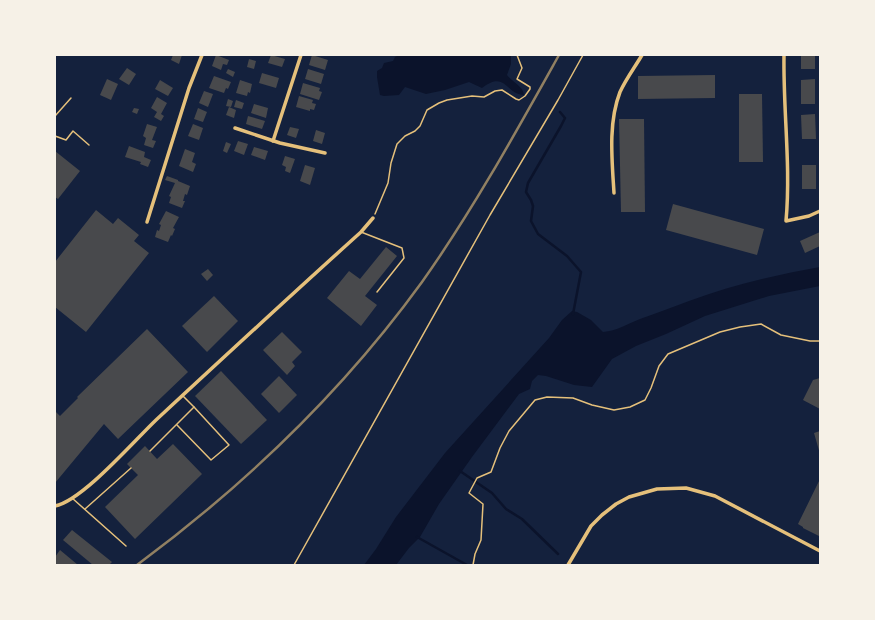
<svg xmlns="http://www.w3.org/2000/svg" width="875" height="620" font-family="'Sofia Sans Condensed',sans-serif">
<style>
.water{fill:#0b132b}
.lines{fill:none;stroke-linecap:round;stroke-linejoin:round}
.stream{stroke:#0b132b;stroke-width:2.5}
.building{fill:#48494c}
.path{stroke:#e5c07b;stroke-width:1.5}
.service{stroke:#e5c07b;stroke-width:1.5}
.minor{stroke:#e5c07b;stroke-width:3.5}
.rail{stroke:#918062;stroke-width:2.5}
</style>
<rect width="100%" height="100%" fill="#14213d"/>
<!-- water -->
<g class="water">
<path d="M399,55H511V64L507,75C512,82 523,86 524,95C505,94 506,70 482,88L469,82L445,90L426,94L405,87L399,95L384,96L380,95L377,77V71L382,68L384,63L393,61L395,57Z"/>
<path d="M820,267V286L769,296L705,316L666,334L636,346L612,359L592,387L574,385L546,376L538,375L532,381L530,389L519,394L472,457L439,504L420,537L409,548L396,565H364L376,549L396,517L445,453L549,338L562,320L572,311L577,312L591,320L603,332C617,331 627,324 640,319C657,313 673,307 689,301C732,285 776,275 820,267Z"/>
</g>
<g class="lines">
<!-- stream -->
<g class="stream">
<path d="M560,112L565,118L561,126L528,183L526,192L531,200L533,206L531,221L538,234L567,256L581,272L573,314"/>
<path d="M460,471L492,493L506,509L522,519L558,554"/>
<path d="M417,537L467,565"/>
</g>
</g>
<!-- building -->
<g class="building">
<path d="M173,55H182L179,64L171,60Z"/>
<path d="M216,55L229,60L227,65L223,64L221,70L212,66Z"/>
<path d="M271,55L285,59L282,67L268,63Z"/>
<path d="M312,55L328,60L325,70L309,65Z"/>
<rect x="801" y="55" width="14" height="14"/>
<path d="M249,59L256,61L254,69L247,67Z"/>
<path d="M127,68L136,74L129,85L119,79Z"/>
<path d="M228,69L235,72L233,77L226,73Z"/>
<path d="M308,69L324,74L321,84L305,79Z"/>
<path d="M262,73L279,78L276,88L259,83Z"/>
<path d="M715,75V98L638,99V76Z"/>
<path d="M214,76L231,82L228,89L226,88L224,93L209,88Z"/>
<path d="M107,79L118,84L111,100L100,95Z"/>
<path d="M815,79V104H801V80Z"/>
<path d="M160,80L173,88L168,96L155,89Z"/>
<path d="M240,80L252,84L250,93L248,92L247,96L236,93Z"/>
<path d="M303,83L320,88L319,91L322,92L319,100L300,94Z"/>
<path d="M204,91L213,94L208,107L199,103Z"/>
<path d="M739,94H762L763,162H739Z"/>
<path d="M299,96L313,100L312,103L316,104L314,110L310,109V111L296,107Z"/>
<path d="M157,97L167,103L161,114L164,116L161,121L154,117L157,112L151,108Z"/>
<path d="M228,99L233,101L231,107L226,106Z"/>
<path d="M236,100L244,103L242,109L234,107Z"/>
<path d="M254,104L268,108L266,118L251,113Z"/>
<path d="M229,107L236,110L234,118L226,115Z"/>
<path d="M134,108L139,109L137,114L132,112Z"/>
<path d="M198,108L207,112L203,122L194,119Z"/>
<path d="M815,114L816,139H802L801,115Z"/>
<path d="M248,116L265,121L262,129L246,124Z"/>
<path d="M619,119H644L645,212H621Z"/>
<path d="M147,124L157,127L152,140L156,141L153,148L144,145L146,138L143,136Z"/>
<path d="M193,124L203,128L199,140L188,136Z"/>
<path d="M290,127L299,129L296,138L287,135Z"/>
<path d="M316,130L325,133L322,144L313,141Z"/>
<path d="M238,141L248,144L244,155L234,151Z"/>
<path d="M226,142L231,144L227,153L223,151Z"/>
<path d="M129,146L145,152L144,157L151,160L148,167L140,164L141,162L125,157Z"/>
<path d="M254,147L268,151L265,160L251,155Z"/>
<path d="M185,149L195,153L192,162L196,164L193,172L179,166Z"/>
<path d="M55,151L80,171L58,199L55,197Z"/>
<path d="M285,156L295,159L290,173L285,171L286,167L282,165Z"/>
<path d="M305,165L315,168L310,185L300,181Z"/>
<rect x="802" y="165" width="14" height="24"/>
<path d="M167,176L178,180V181L190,186L187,195L185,194L183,201H185L182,208L169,203L171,197L169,196L175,183L165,180Z"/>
<path d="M673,204L764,229L757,255L666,230Z"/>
<path d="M96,210L113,224L118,218L139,235L134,241L149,253L86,332L55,307V262Z"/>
<path d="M166,211L179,217L173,228L175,229L172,236L171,235L168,242L155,237L157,230L159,231L161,225L159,224Z"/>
<path d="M820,232V246L805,253L800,241Z"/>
<path d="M386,247L397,256L365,296L377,305L361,326L327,298L349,271L360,279Z"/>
<path d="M208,269L213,275L207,281L201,274Z"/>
<path d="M214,296L238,321L207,352L182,326Z"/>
<path d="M147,329L188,372L118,439L104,424L55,483V411L60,416L78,398L77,397Z"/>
<path d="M282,332L302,352L292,362L295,366L287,375L263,350Z"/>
<path d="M221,371L267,420L241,444L195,396Z"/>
<path d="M279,376L297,395L279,413L261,394Z"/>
<path d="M820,378V409L803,400L813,380Z"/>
<path d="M820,431V454L814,433Z"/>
<path d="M173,444L202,474L135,539L105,507L138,475L127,464L145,446L157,459Z"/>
<path d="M820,479V533L819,536L803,528V527L798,524Z"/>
<path d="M72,530L112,562L109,565H93L63,540Z"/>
<path d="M60,550L78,565L55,564V557Z"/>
</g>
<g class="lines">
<!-- path -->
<g class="path">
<path d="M375,214L388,183L391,163L397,144L405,136L415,131L420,126L427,110L439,103L447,100L472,96L484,97L495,91L502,90L516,99L519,100L525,96L530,89V87L517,79L522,68L517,55"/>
<path d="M294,565L490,215L558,100L583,55"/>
<path d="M473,565L475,554L481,540L483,504L469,493L477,478L491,472L500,448L509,431L535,400L547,397L573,398L592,405L614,410L630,407L645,400L651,388L659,366L668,354L720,332L740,327L761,324L781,335L810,341H820"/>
</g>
<!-- service -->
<g class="service">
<path d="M55,116L71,98"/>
<path d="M55,136L66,140L73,131L89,145"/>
<path d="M361,232L402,248L404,258L377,292"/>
<path d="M177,425L211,460L229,445L194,407"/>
<path d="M150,451L194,407L183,396"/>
<path d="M72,498L126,546"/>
<path d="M85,509L131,468"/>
</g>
<!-- minor -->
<g class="minor">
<path d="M784,55C783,110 791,166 786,221L809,216L820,211"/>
<path d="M235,128L280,143L325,153"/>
<path d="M273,141L301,55"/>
<path d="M614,193C612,160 608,123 620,92C626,79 635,67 642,55"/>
<path d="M147,222L189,88L202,55"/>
<path d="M55,506C82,501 134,441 156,420C224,357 292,294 361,232L373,218"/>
<path d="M568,565L591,526L602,515L616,504L629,497L657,489L686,488L715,496L820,551"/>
</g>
<!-- rail -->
<path class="rail" d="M137,565C245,485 343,391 422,282C473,210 516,132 559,55"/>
</g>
<!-- border -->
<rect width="875" height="620" fill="none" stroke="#f6f1e7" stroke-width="112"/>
</svg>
